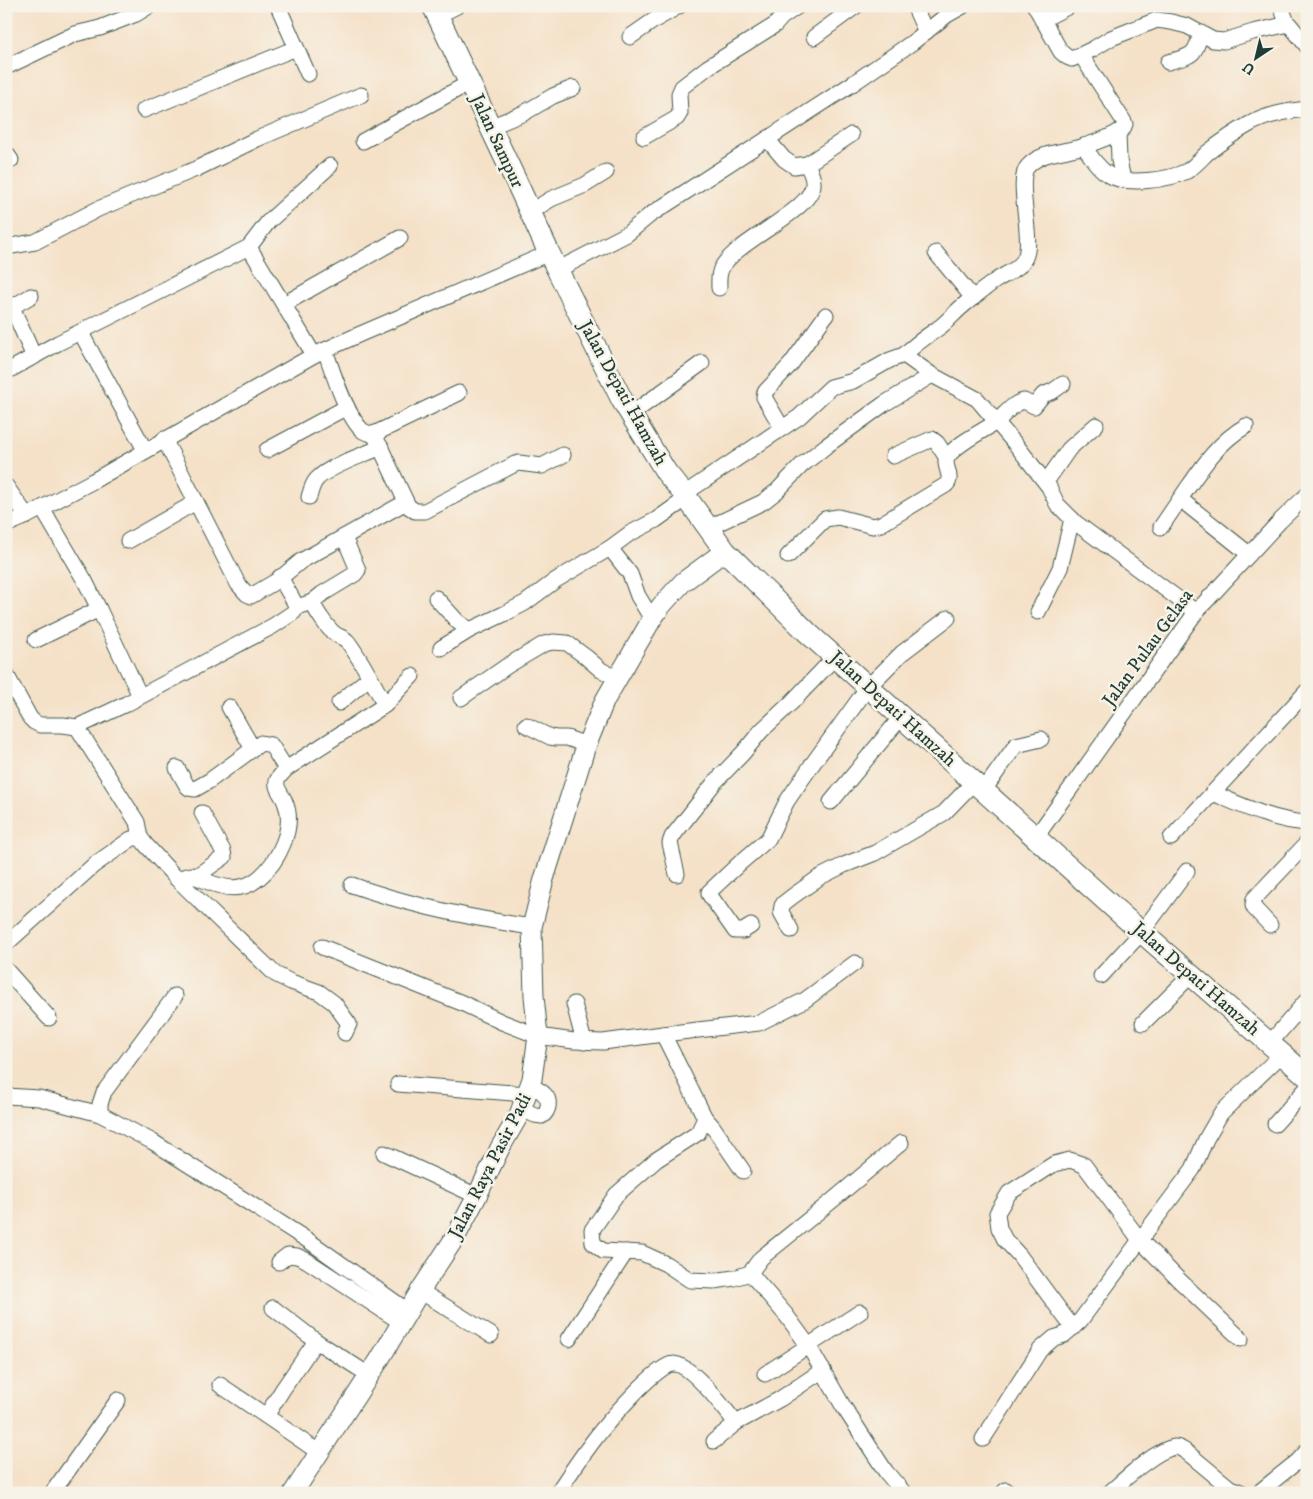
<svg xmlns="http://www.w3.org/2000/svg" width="1313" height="1499" font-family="'IM FELL DW Pica',serif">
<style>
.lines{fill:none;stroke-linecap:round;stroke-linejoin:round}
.minor-casing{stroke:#3f564a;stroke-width:17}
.tertiary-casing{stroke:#3f564a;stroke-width:21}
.secondary-casing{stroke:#3f564a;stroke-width:23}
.minor{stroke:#fff;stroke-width:15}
.tertiary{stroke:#fff;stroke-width:19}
.secondary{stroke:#fff;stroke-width:21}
.labels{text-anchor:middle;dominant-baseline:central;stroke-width:5;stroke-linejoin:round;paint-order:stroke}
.street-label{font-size:19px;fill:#1f3d34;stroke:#f7f3e8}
</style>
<rect width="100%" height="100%" fill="#f7f3e8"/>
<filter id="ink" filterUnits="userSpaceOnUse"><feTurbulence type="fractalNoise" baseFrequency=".02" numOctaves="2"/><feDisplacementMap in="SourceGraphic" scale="10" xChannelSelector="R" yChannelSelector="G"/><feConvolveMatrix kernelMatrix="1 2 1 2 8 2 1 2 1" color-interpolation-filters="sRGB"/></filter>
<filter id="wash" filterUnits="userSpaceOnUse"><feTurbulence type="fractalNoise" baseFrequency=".0096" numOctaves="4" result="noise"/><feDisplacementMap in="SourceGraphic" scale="20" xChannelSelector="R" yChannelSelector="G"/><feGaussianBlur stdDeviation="1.12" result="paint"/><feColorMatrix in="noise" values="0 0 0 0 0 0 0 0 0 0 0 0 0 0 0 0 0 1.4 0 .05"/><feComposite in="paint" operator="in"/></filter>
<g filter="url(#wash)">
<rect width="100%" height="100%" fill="#f5e1c8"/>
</g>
<g filter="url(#ink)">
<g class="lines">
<defs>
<g id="minor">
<path d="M278,6L308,74"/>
<path d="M914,6L926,32"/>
<path d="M1035,6L1061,52L1067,57L1072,59L1093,49L1111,38L1157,20L1171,22L1187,26L1213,40L1224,41L1253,32L1289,24L1307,46"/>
<path d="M1281,6L1287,23"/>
<path d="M437,16L457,6"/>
<path d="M1042,20L1069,6"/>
<path d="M630,37L653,21L679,6"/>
<path d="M814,37L856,6"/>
<path d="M1081,55L1123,120L1125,124L1123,129C1112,137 1097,142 1084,146C1066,152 1042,151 1028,166C1015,179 1033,235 1026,255C1022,269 1006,273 995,281C985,288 975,296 965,304C956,311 949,320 940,327C927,336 915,344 904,355L932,375L977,399L1017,446L1049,487L1057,504L1076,523L1196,612"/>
<path d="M1168,62C1192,55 1194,58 1201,33"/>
<path d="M6,67L75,34L100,28L136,14L149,6"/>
<path d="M144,110L296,48"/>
<path d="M490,127L524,113L553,96L573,88"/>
<path d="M1118,132L1119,160L1123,180"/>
<path d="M644,137L677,118L680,113L679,94L682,87L708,67L775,25L782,17L798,6"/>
<path d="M767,139L784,159L794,166L807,164L851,135"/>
<path d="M363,141L469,83"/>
<path d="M1084,146C1091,157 1098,168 1109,175C1126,186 1169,180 1187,171C1194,167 1201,159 1207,153C1220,143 1234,133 1248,125C1265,115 1287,111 1307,109"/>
<path d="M6,153L11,160"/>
<path d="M530,212L551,199L585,185L606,172"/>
<path d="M6,247L35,242L98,209L196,169L257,139L361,95"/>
<path d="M249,247L268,222L330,166"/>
<path d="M936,253L973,298"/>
<path d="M557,270L627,234L650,215L852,84L913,42L947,15L963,6"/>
<path d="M719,288C719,281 718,276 721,269C734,241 816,210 813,182C813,176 809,169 807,164"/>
<path d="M31,296L12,307L34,357"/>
<path d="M284,304L400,238"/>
<path d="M81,333L145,450"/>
<path d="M325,350C332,370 347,418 363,431C367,433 369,434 374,434L408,506L415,511H425L515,464L519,463L542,466L563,455"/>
<path d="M6,372L58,343L249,247L314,355"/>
<path d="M630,415L702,363"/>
<path d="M1246,426C1216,443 1199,472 1180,499L1249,554"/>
<path d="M782,428L764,397L765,392L791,364L826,315"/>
<path d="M374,434L459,393"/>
<path d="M164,439L238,584L247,594L251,596L278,580L301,561L406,502"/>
<path d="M267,450L347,407"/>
<path d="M893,456L932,439L937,443L947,458"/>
<path d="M1046,482L1069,449L1096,425"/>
<path d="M6,486L27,516"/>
<path d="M684,494L799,417L831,387L853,381L890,360L904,355"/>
<path d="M309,497C311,491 312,484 317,479C329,466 364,455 381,447"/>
<path d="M42,508L85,581L99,609"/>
<path d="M6,525L27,516L93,481L314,355L358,335L549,253"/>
<path d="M1161,527L1180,499"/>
<path d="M708,528L763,502L777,491L802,465L826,446L884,404L932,375"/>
<path d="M128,541L196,502"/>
<path d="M610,548L629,534L656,520L687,498"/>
<path d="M788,556L825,519L838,517L873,526L881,524L946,485C955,476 941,465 948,456C959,442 982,432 996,422C1005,415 1012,403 1024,401L1034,406L1043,395L1053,391L1063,384"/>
<path d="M280,577L297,607"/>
<path d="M436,598L458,622L470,630"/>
<path d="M312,602C316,611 327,628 335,634C339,637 344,637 348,642C362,661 374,684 385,705L412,676"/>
<path d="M1038,612L1060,568L1072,519"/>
<path d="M36,640L99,609L140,696"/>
<path d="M441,648L470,630L506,613L525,603L556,580L610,548L630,574L638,596L652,619"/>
<path d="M6,674L30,718L34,722L40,725H63L77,727L126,704L273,626L294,612L297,607L312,602L322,594L355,574L358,570L344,537"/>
<path d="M461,698L507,666L544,644L553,642L567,643L586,657L601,670L617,678"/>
<path d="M339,703L370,677"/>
<path d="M229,707L253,749"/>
<path d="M526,725L550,737L556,738H567L587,745"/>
<path d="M77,727L137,822L140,837"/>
<path d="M286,769L385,705"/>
<path d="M984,790L1016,745L1041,739"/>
<path d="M1213,793C1245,807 1271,820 1307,823"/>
<path d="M831,802L902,716"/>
<path d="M1036,837L1196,612L1280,521L1307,495"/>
<path d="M1171,838L1307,691"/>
<path d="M677,874L670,843L672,837L715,782L743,753L761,731L791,703L835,657"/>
<path d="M195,877L224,857L223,851L202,813"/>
<path d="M177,879C181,878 187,875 192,875C196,876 202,880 206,881C225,889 242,892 259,878C278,862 296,827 285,802C283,795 275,789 277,781C278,777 283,773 286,769L271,745L261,743L209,781L195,789L189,788L187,786L177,768"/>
<path d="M352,885C411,906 470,918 532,927"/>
<path d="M1270,925L1254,908L1253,905L1254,899L1307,843"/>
<path d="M751,926L743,931H735L709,894V892L740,863L768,839L787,801L811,766L868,687L902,653L948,618"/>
<path d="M791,930L781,912L782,906L784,903L793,896L820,877L844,865L875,853L944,813L974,782"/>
<path d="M6,944L94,865L131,839L140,837L146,845L177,879L275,974L291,982L319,992L334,1003L349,1024L345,1033"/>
<path d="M322,947L462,1003L502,1022L538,1036L574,1041L603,1042L663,1034L705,1118L698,1133L656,1160L616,1195L592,1230L593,1243L603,1251L642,1253L666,1264L690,1280L714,1281L734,1278L750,1273L786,1315L808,1345L843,1406L886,1472L904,1493"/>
<path d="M6,970L49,1018"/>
<path d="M1101,976L1142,932L1187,871"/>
<path d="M574,1004L584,1042"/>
<path d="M1143,1023L1191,975"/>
<path d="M663,1034L759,1023L805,1000L855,963"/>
<path d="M1270,1043L1307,1000"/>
<path d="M398,1084L526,1094"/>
<path d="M6,1096L39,1098L100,1114L153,1142L309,1241L409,1312"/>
<path d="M521,1109L535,1115L542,1116C549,1111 551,1100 544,1094C541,1090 534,1088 530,1086"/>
<path d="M100,1114V1104L104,1092L175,996"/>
<path d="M705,1118L713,1127L743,1171"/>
<path d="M1275,1124L1307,1088"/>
<path d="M384,1153L477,1196"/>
<path d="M279,1262L288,1255L297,1256L306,1260L402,1323"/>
<path d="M750,1273L761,1258L833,1200L901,1143"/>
<path d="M420,1291L491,1335"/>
<path d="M273,1308L316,1341"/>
<path d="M1073,1328L1019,1255L1005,1240L999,1228L997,1213L1009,1193L1054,1164L1070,1160L1084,1165L1087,1169L1140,1240L1193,1169L1206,1139L1221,1113L1282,1054"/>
<path d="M569,1339L626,1252"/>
<path d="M765,1374L860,1312"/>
<path d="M220,1385L266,1416"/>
<path d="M983,1439L1040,1350L1054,1338L1064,1335L1080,1321L1140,1240L1178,1279L1241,1339"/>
<path d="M714,1441L736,1423"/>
<path d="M320,1453L266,1416L283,1389L316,1341L369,1375"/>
<path d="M52,1493L118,1400"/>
<path d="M557,1493C569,1475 581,1457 594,1440C605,1425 657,1364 673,1364C690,1363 725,1409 736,1423L780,1399L823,1370"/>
<path d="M1003,1493L1006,1490"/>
<path d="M1109,1493C1124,1480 1155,1450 1175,1447C1180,1447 1185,1451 1189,1454L1230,1488L1243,1493"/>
<path d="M1258,1493L1298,1461L1307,1451"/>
</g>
<path id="tertiary" d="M293,1493L378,1362L420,1291L456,1236L477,1196L500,1148L519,1115L532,1079L538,1036L534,996L532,927L544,879L585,749L605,700L652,619L661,606L683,582L725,551"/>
<path id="secondary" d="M433,6L516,181L549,253L622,400L666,472L684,494L725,551L808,633L1123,916L1307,1076"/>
</defs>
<!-- minor casing -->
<use href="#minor" class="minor-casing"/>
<!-- tertiary casing -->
<use href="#tertiary" class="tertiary-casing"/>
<!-- secondary casing -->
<use href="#secondary" class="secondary-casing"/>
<!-- minor -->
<use href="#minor" class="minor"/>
<!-- tertiary -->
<use href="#tertiary" class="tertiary"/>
<!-- secondary -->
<use href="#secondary" class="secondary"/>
</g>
</g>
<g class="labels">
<!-- street labels -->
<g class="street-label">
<text transform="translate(497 141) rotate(65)">Jalan Sampur</text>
<text transform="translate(623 393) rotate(61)">Jalan Depati Hamzah</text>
<text transform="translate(1148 648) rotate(-54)">Jalan Pulau Gelasa</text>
<text transform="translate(893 709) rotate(42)">Jalan Depati Hamzah</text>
<text transform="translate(1196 979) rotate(41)">Jalan Depati Hamzah</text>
<text transform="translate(490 1166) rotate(-63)">Jalan Raya Pasir Padi</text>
</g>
</g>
<!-- margin -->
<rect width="1313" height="1499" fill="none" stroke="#f7f3e8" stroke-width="25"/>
<!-- north arrow -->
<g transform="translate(1256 58) rotate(215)" stroke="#f7f3e8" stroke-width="4" paint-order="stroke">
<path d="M0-4L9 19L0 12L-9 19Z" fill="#1f3d34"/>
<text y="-8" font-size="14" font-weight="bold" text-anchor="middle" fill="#1f3d34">U</text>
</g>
</svg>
